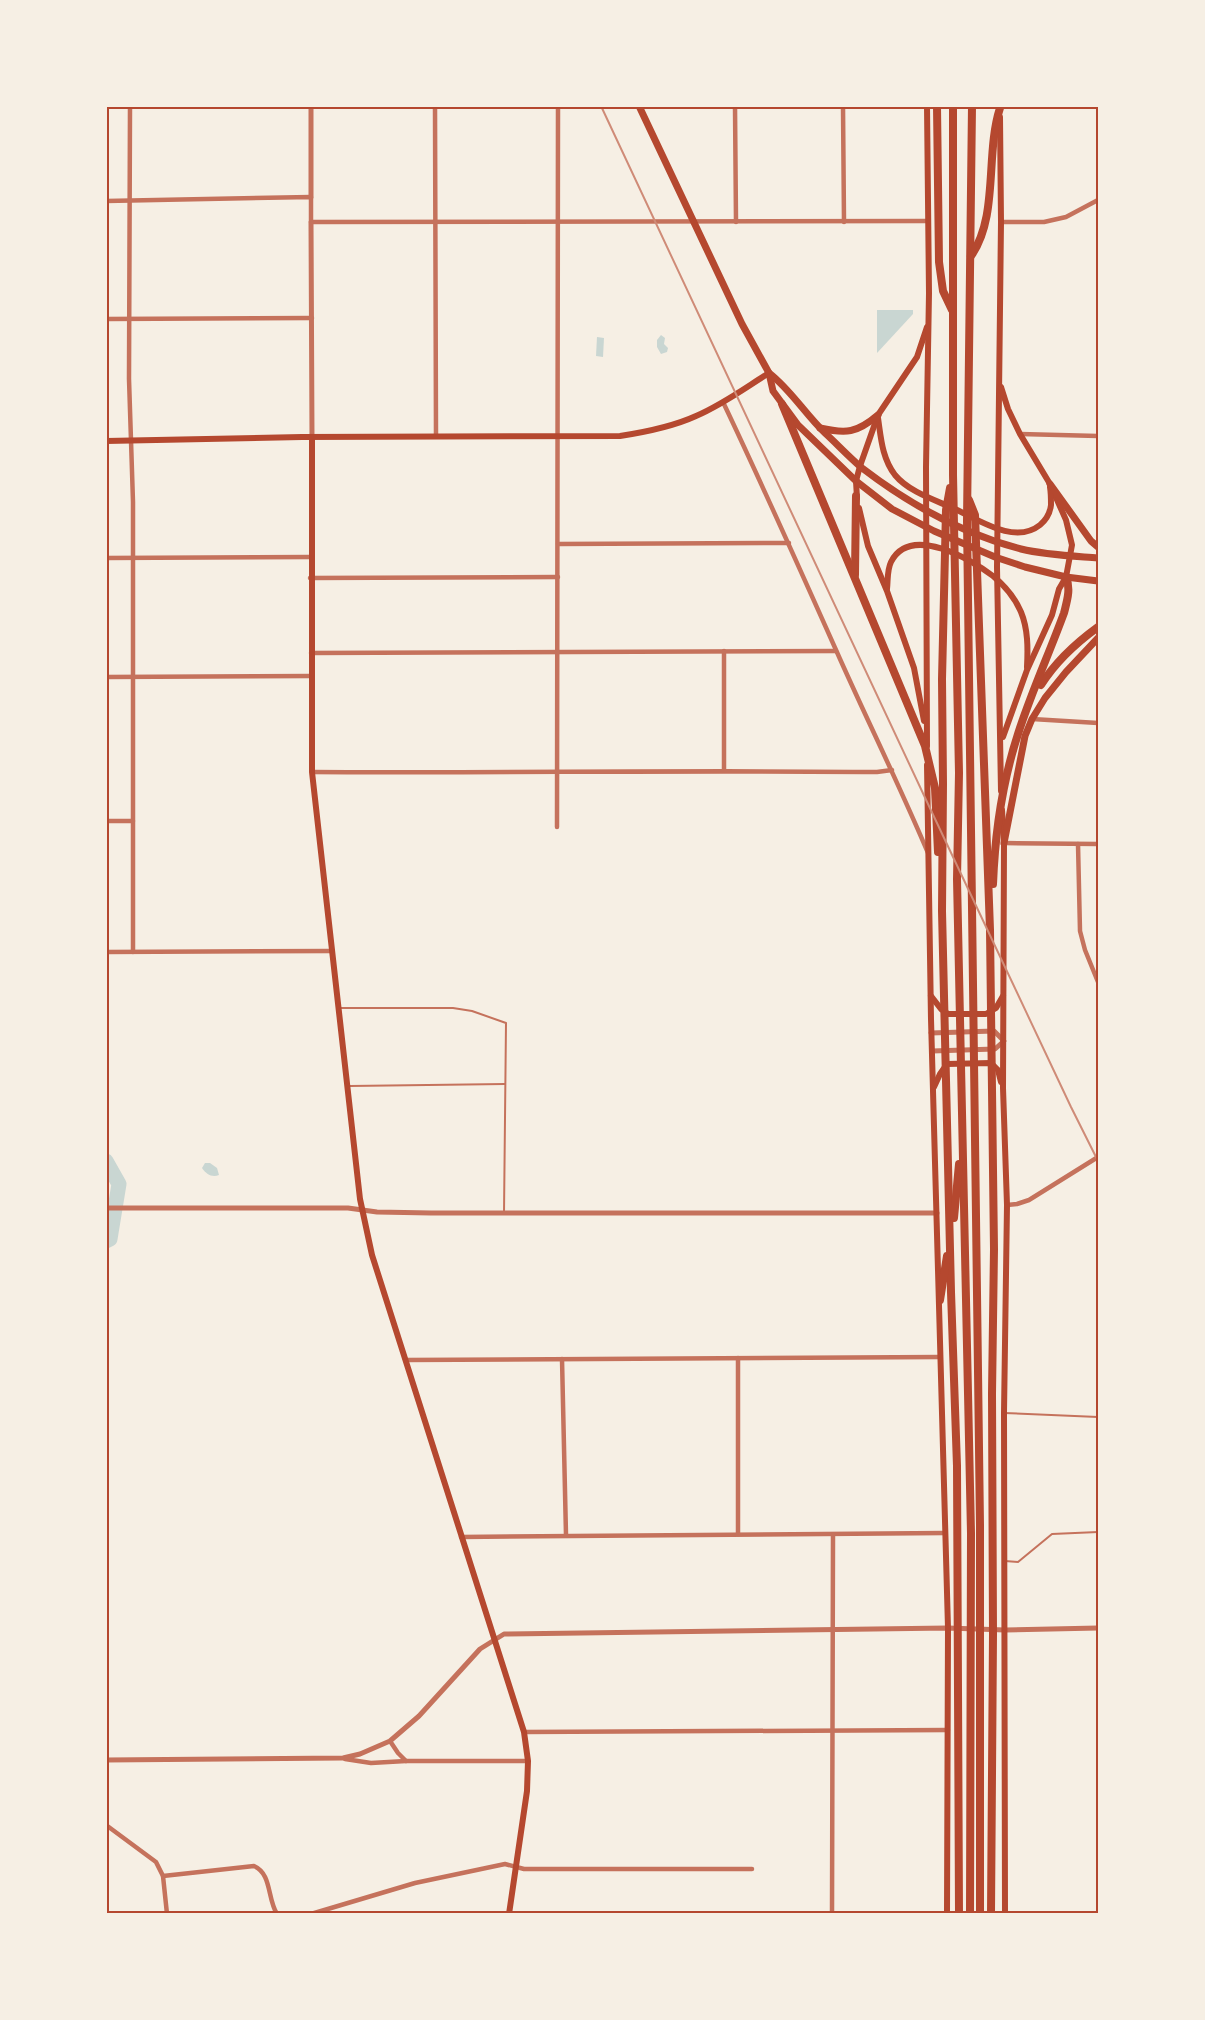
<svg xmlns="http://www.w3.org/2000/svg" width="1205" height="2020" font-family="Figtree,sans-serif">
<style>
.water{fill:#c9d6d2}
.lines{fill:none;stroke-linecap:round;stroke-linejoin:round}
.river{stroke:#c9d6d2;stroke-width:15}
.service{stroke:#c5725c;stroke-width:2}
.minor{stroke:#c5725c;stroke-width:4.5}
.tertiary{stroke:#c5725c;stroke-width:5}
.secondary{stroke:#b5482f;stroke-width:6}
.primary{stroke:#b5482f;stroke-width:7}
.motorway{stroke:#b5482f;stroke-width:8}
.rail{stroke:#cf8b77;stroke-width:2}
.neatline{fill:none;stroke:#b5482f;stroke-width:2}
</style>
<rect width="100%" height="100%" fill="#f6efe4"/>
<!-- water -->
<g class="water">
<path d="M877,310H913V314L877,353Z"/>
<path d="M661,335L665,338L664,344L668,348L667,352L661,354L657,347V340Z"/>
<path d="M597,337L604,338L603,357L596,356Z"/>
<path d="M205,1163H210L217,1168L219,1175C212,1178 206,1174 202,1168Z"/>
</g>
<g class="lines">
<!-- river -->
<path class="river" d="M106,1161L119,1184L110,1239L106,1241"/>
<!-- service -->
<g class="service">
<path d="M339,1008H453L472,1011L506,1023L504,1213"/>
<path d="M350,1086L505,1084"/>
<path d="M1004,1413L1098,1417"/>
<path d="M1005,1561L1018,1562L1052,1534L1098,1532"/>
</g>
<!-- minor -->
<g class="minor">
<path d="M130,106L129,379L133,502V952"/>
<path d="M435,106L436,436"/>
<path d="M735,106L736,222"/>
<path d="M843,106L844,222"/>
<path d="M106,201L311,197V222L927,221"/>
<path d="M1001,222H1044L1066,217L1098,200"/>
<path d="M106,319L312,318"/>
<path d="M723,402C762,484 799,567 836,650C866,718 899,784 928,853"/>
<path d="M1020,434L1098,436"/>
<path d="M558,544L789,543"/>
<path d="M106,558L311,557"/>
<path d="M310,578L558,577"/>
<path d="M724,651V770"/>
<path d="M311,653L836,651"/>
<path d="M106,677L311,676"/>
<path d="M1032,719L1098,723"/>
<path d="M312,772C500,773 689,770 877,772L892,770"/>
<path d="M106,821H133"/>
<path d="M557,827L558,106"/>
<path d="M1004,843L1098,844"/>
<path d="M1078,844L1080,931L1085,950L1098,982"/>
<path d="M106,952L332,951"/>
<path d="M1007,1205L1017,1204L1029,1200L1098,1157"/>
<path d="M562,1359L566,1535"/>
<path d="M406,1360L940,1357"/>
<path d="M738,1534V1358"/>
<path d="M461,1537L945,1533"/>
<path d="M524,1732L948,1730"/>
<path d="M390,1741L398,1753L406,1761"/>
<path d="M345,1759L371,1763L406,1761H528"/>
<path d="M106,1825L156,1862L163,1876L167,1914"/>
<path d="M163,1876L254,1866C272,1874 267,1898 277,1914"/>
<path d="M311,1914L415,1883L505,1864L524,1869H752"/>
<path d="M832,1914L833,1535"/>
</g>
<!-- tertiary -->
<g class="tertiary">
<path d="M311,106V197"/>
<path d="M311,222L312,437"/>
<path d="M931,1033L994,1031L1004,1041L995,1049L932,1051"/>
<path d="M106,1208H348L377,1212L431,1213H937"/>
<path d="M106,1760L343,1758L360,1754L390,1741L419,1716L480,1649L504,1634L948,1628L1005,1630L1098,1628"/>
</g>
<!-- secondary -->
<g class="secondary">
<path d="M1000,117L1001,222L997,567L1001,791"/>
<path d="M1001,387L1008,409L1020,434L1050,484L1066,520L1072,545L1066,577L1059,589L1052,615L1027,670L1003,737"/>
<path d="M878,418C881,438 882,458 895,475C909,492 935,500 955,509C979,520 1015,545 1040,525C1046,520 1050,513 1051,505C1051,499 1051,493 1050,487"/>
<path d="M312,437V772L360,1199L372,1255L524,1732L528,1761L527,1791L509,1914"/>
<path d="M106,441L302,437L620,436C646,432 672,427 696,416C722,405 745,388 769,373"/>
<path d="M857,498L856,481L860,466L878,415L917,357L927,327"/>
<path d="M859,508L868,546L887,591L914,668L924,721"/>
<path d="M887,589C888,580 887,570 891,562C910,524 971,559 993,576C1004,585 1015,598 1021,612C1028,629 1028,648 1027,667"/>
<path d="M927,746L926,467L929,293L927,106"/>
<path d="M927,765L931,1019L948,1628L947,1914"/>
<path d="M1002,810L1004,843L1003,1088L1007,1205L1004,1413L1005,1914"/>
<path d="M931,996L941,1009L948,1014H986L996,1008L1003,996"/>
<path d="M934,1087L940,1074L947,1064L991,1063L998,1070L1001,1082"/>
</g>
<!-- primary -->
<g class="primary">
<path d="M639,106L742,324L769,373L773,391L798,425L856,481L892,509L934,531L995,557L1025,567L1066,577L1098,581"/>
<path d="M769,373C791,390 805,414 825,433C837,444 849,457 862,468C909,504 963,534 1021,549C1046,555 1073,556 1098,558"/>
<path d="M820,428C846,434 857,433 878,415"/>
<path d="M1050,484L1091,541L1098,547"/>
<path d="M1004,843L1025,736L1032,719L1045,698L1066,672L1098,638"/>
</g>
<!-- motorway -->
<g class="motorway">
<path d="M937,106L939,262L943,291L952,310"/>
<path d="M953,106V475L959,773L957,879L971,1533L970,1914"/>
<path d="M972,106L967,521L980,1525V1914"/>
<path d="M971,256C999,216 985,154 1000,108"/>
<path d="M782,404L925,746L935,788L938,852"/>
<path d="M950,488L946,510L942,679L943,784L942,911L951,1292L957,1466L959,1914"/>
<path d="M969,500L975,515L990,930L994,1249L992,1394L993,1634L991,1914"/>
<path d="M855,575L856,496"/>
<path d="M1041,685C1056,661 1076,643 1098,627"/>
<path d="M993,884C995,833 1002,783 1018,734C1031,693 1049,654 1064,613C1067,601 1071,589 1066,577"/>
<path d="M954,1218L959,1164"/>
<path d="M940,1300L947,1256"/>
</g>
<!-- rail -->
<path class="rail" d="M601,106L928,804L1071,1107L1098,1161"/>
</g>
<!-- border -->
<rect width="1205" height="2020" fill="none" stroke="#f6efe4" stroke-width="216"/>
<rect x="108" y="108" width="989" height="1804" class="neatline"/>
</svg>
